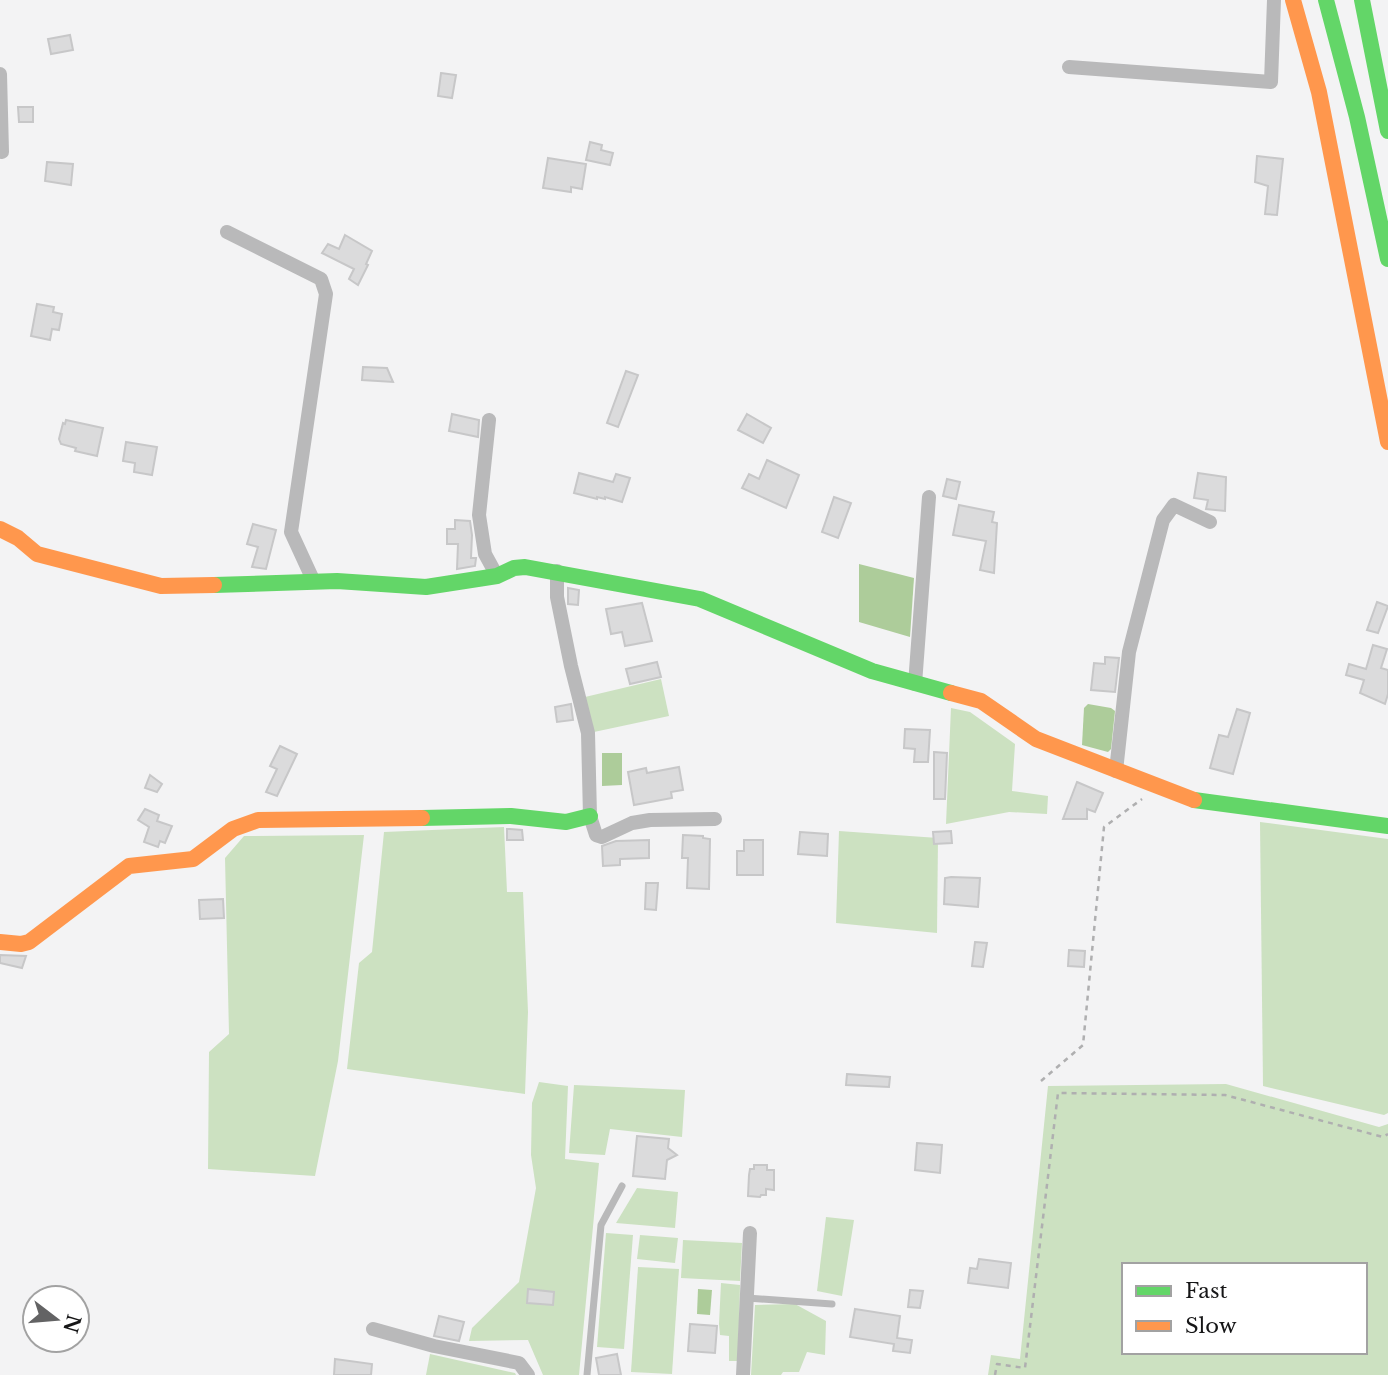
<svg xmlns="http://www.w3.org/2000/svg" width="1388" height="1375" font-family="'Libre Baskerville',serif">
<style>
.green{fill:#cce1c1;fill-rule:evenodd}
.water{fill:#adcc9a}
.building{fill:#dbdbdc;stroke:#c7c7c8;stroke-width:2}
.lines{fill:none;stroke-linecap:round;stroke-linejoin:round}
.path{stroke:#afafb0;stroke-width:2.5;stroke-dasharray:5 5;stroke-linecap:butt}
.lane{stroke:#b9b9ba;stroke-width:7}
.street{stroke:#b9b9ba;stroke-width:14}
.fast{stroke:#63d668;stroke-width:16}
.slow{stroke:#ff974d;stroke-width:16}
</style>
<rect width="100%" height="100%" fill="#f3f3f4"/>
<!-- green -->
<g class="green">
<path d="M661,679L669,716L594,732L585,697Z"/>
<path d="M951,708L970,712L1015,744L1012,791L1048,796L1047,814L1009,812L946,824Z"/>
<path d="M1260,822L1388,839V1113L1384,1115L1263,1086Z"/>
<path d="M504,827L507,892H523L528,1012L525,1094L347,1069L359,963L372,952L384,832Z"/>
<path d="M839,831L938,838L937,933L836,923Z"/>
<path d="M364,835L338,1061L315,1176L208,1169L209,1052L229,1034L225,858L244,836Z"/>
<path d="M539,1082L568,1086L565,1159L599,1163L579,1375H543L528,1340L469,1341L472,1328L519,1282L536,1188L531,1155L532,1103Z"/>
<path d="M1226,1084L1379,1127L1388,1124V1375H988L991,1355L1020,1359L1048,1086ZM1124,1265H1365V1352H1124Z"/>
<path d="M574,1085L685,1090L682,1137L610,1129L605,1155L569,1153Z"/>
<path d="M637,1188L678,1192L675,1228L616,1223Z"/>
<path d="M826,1217L854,1220L842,1296L817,1291Z"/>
<path d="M606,1233L633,1235L624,1349L597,1347Z"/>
<path d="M640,1235L678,1238L675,1263L637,1259Z"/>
<path d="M683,1240L742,1243L740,1281L681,1278Z"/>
<path d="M638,1267L679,1269L672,1374L631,1372Z"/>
<path d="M721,1283L740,1285L738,1361H729V1336L720,1335L719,1324Z"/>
<path d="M795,1304L826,1321L825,1355L807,1352L799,1372H783L781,1375H751L755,1305Z"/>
<path d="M430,1354L515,1373L516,1375H426Z"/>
</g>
<!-- water -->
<g class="water">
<path d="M859,564L914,578L910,637L859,622Z"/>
<path d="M1088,704L1111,708L1115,711L1111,749L1108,752L1082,745L1084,708Z"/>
<path d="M602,753H622V785L602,786Z"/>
<path d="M698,1289L712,1290L710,1315L697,1314Z"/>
</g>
<!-- building -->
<g class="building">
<path d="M70,35L73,50L51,54L48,39Z"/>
<path d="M441,73L456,75L452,98L438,96Z"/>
<path d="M18,107H33V122H19Z"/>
<path d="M590,142L602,145L601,150L613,153L610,165L586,160Z"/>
<path d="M1257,156L1283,159L1277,215L1265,214L1268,186L1255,182Z"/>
<path d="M548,158L586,164L582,189L571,187V192L543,188Z"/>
<path d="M47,162L73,164L71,185L45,181Z"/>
<path d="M345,235L372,251L366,264L368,265L358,285L349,279L354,269L322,253L328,244L339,249Z"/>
<path d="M37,304L54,307L53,312L62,314L59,330L52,329L50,340L31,336Z"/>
<path d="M363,367L387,368L393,382L362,380Z"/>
<path d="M626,371L638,375L618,427L607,423Z"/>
<path d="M452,414L479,420L478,437L449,431Z"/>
<path d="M747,414L771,428L763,443L738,430Z"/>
<path d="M66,420L103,428L97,456L75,451L76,448L61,444L59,439L63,423L65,424Z"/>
<path d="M126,442L157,447L152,475L134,472L135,463L123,461Z"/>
<path d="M767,460L799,475L786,508L742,488L749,474L759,479Z"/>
<path d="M579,473L613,482L616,474L630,478L622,502L605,497V499L597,497V499L574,493Z"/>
<path d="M1198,473L1226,477L1225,511L1206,509L1208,500L1194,498Z"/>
<path d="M947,479L960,482L956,499L943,496Z"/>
<path d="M834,497L851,503L838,538L822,532Z"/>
<path d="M959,505L994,512L992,522L997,523L994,573L980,570L986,541L953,535Z"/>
<path d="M455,520L470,521L472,535L471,558H476L475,566L457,569L458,544H447V529H455Z"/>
<path d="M253,524L276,530L266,569L252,567L258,547L247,544Z"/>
<path d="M568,588L579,590L578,605L568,604Z"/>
<path d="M1377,602L1388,606L1378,633L1367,630Z"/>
<path d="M642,603L652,641L625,646L622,632L611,634L606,609Z"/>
<path d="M1373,645L1387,649L1381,668L1388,670V694L1385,704L1360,693L1364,680L1346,675L1349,664L1366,669Z"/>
<path d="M1105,657L1119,658L1115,692L1091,690L1094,663L1105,664Z"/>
<path d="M657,662L661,677L630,684L626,669Z"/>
<path d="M571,704L573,720L557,722L555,707Z"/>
<path d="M1237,709L1250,713L1233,774L1210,768L1219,735L1228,737Z"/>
<path d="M905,729L930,730L928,762H914L915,749L904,748Z"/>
<path d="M280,746L297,754L277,796L266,792L277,769L270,766Z"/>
<path d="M934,752L947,753L945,799H934Z"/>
<path d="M679,767L683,790L671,792L672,798L634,805L628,772L646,768L647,773Z"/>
<path d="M150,775L162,784L157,792L145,788Z"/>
<path d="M1077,782L1103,793L1095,812L1087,809V819H1063Z"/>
<path d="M145,809L159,815L157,821L172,826L165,843L160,841L158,847L144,842L149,827L138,820Z"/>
<path d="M510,829L522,830L523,840H507V829Z"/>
<path d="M951,831L952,843L934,844L933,832Z"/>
<path d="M800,832L828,834L827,856L798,854Z"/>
<path d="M683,835L703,836V838L710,839L709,889L687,888L688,858H682Z"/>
<path d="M649,840V858L620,859V865L603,866L602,846L616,841Z"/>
<path d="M744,840H763V875H737V851H744Z"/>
<path d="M951,877L980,878L978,907L944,904L945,878Z"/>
<path d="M646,883H658L656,910L645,909Z"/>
<path d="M223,899L224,918L200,919L199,900Z"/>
<path d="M975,942L987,943L983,967L972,966Z"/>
<path d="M1069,950L1085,951L1084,967L1068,966Z"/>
<path d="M0,955L26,956L22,968L0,963Z"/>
<path d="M847,1074L890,1077L889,1087L846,1085Z"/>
<path d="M637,1136L669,1139L668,1148L677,1155L667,1160L665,1179L633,1176Z"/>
<path d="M917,1143L942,1145L940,1173L915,1170Z"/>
<path d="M754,1165H767V1170H774V1190L766,1189V1195H761L760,1197L748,1196L749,1175L750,1169H754Z"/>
<path d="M979,1259L1011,1263L1008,1288L968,1283L970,1268L977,1269Z"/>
<path d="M528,1289L554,1292L553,1305L527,1303Z"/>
<path d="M910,1290L923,1291L920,1308L908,1307Z"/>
<path d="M855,1309L900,1316L897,1338L912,1340L910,1353L893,1351L894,1344L850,1337Z"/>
<path d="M439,1316L464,1322L459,1341L434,1336Z"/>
<path d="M690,1324L717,1326L715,1353L688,1351Z"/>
<path d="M617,1354L621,1375H599L596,1358Z"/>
<path d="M335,1359L372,1364L371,1375H334Z"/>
</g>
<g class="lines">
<!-- path -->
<g class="path">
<path d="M1041,1081L1083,1045L1104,827L1142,799"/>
<path d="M995,1375L997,1364L1025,1368L1058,1093L1225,1095L1383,1137L1388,1134"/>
</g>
<!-- lane -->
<g class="lane">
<path d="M747,1298L832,1304"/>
<path d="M587,1375L601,1225L622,1186"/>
</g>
<!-- street -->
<g class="street">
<path d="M1069,67L1271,82L1274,0"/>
<path d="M0,74L2,152"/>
<path d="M227,232L321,279L326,294L291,532L314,582"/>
<path d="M489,420L479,515L485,554L497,576"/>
<path d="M557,571V597L571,666L588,733L590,816L596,835L602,837L632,823L650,820L715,819"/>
<path d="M915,684L929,497"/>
<path d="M1116,771L1129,652L1163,520L1174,505L1210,522"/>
<path d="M373,1329L434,1346L519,1363L528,1375"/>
<path d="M743,1375L750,1233"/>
</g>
<!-- fast -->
<g class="fast">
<path d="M1326,0L1357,117L1388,259"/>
<path d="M1362,0L1388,131"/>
<path d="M214,585L337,581L426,587L497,576L514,568L525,567L700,599L872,671L951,693"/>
<path d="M1194,800L1388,826"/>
<path d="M422,818L511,816L566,822L590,816"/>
</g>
<!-- slow -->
<g class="slow">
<path d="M1293,0L1319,92L1388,442"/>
<path d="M0,529L18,538L37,554L161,586L214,585"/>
<path d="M951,693L981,701L1036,739L1194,800"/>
<path d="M0,942L21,944L29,942L129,866L193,859L233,829L258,820L422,818"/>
</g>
</g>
<!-- legend -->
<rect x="1122" y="1263" width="245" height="91" fill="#ffffff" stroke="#a2a2a2" stroke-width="2"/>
<rect x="1136" y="1286" width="35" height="10" fill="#63d668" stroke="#a2a2a2" stroke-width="2"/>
<text x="1185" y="1298" font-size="21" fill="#161617">Fast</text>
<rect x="1136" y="1321" width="35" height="10" fill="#ff974d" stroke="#a2a2a2" stroke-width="2"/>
<text x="1185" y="1333" font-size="21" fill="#161617">Slow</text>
<!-- north arrow -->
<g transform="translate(56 1319) rotate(106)"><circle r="33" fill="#ffffff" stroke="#a2a2a2" stroke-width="2"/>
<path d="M0-5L12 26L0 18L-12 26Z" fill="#636364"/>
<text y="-10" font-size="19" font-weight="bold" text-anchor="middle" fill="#161617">N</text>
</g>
</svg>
